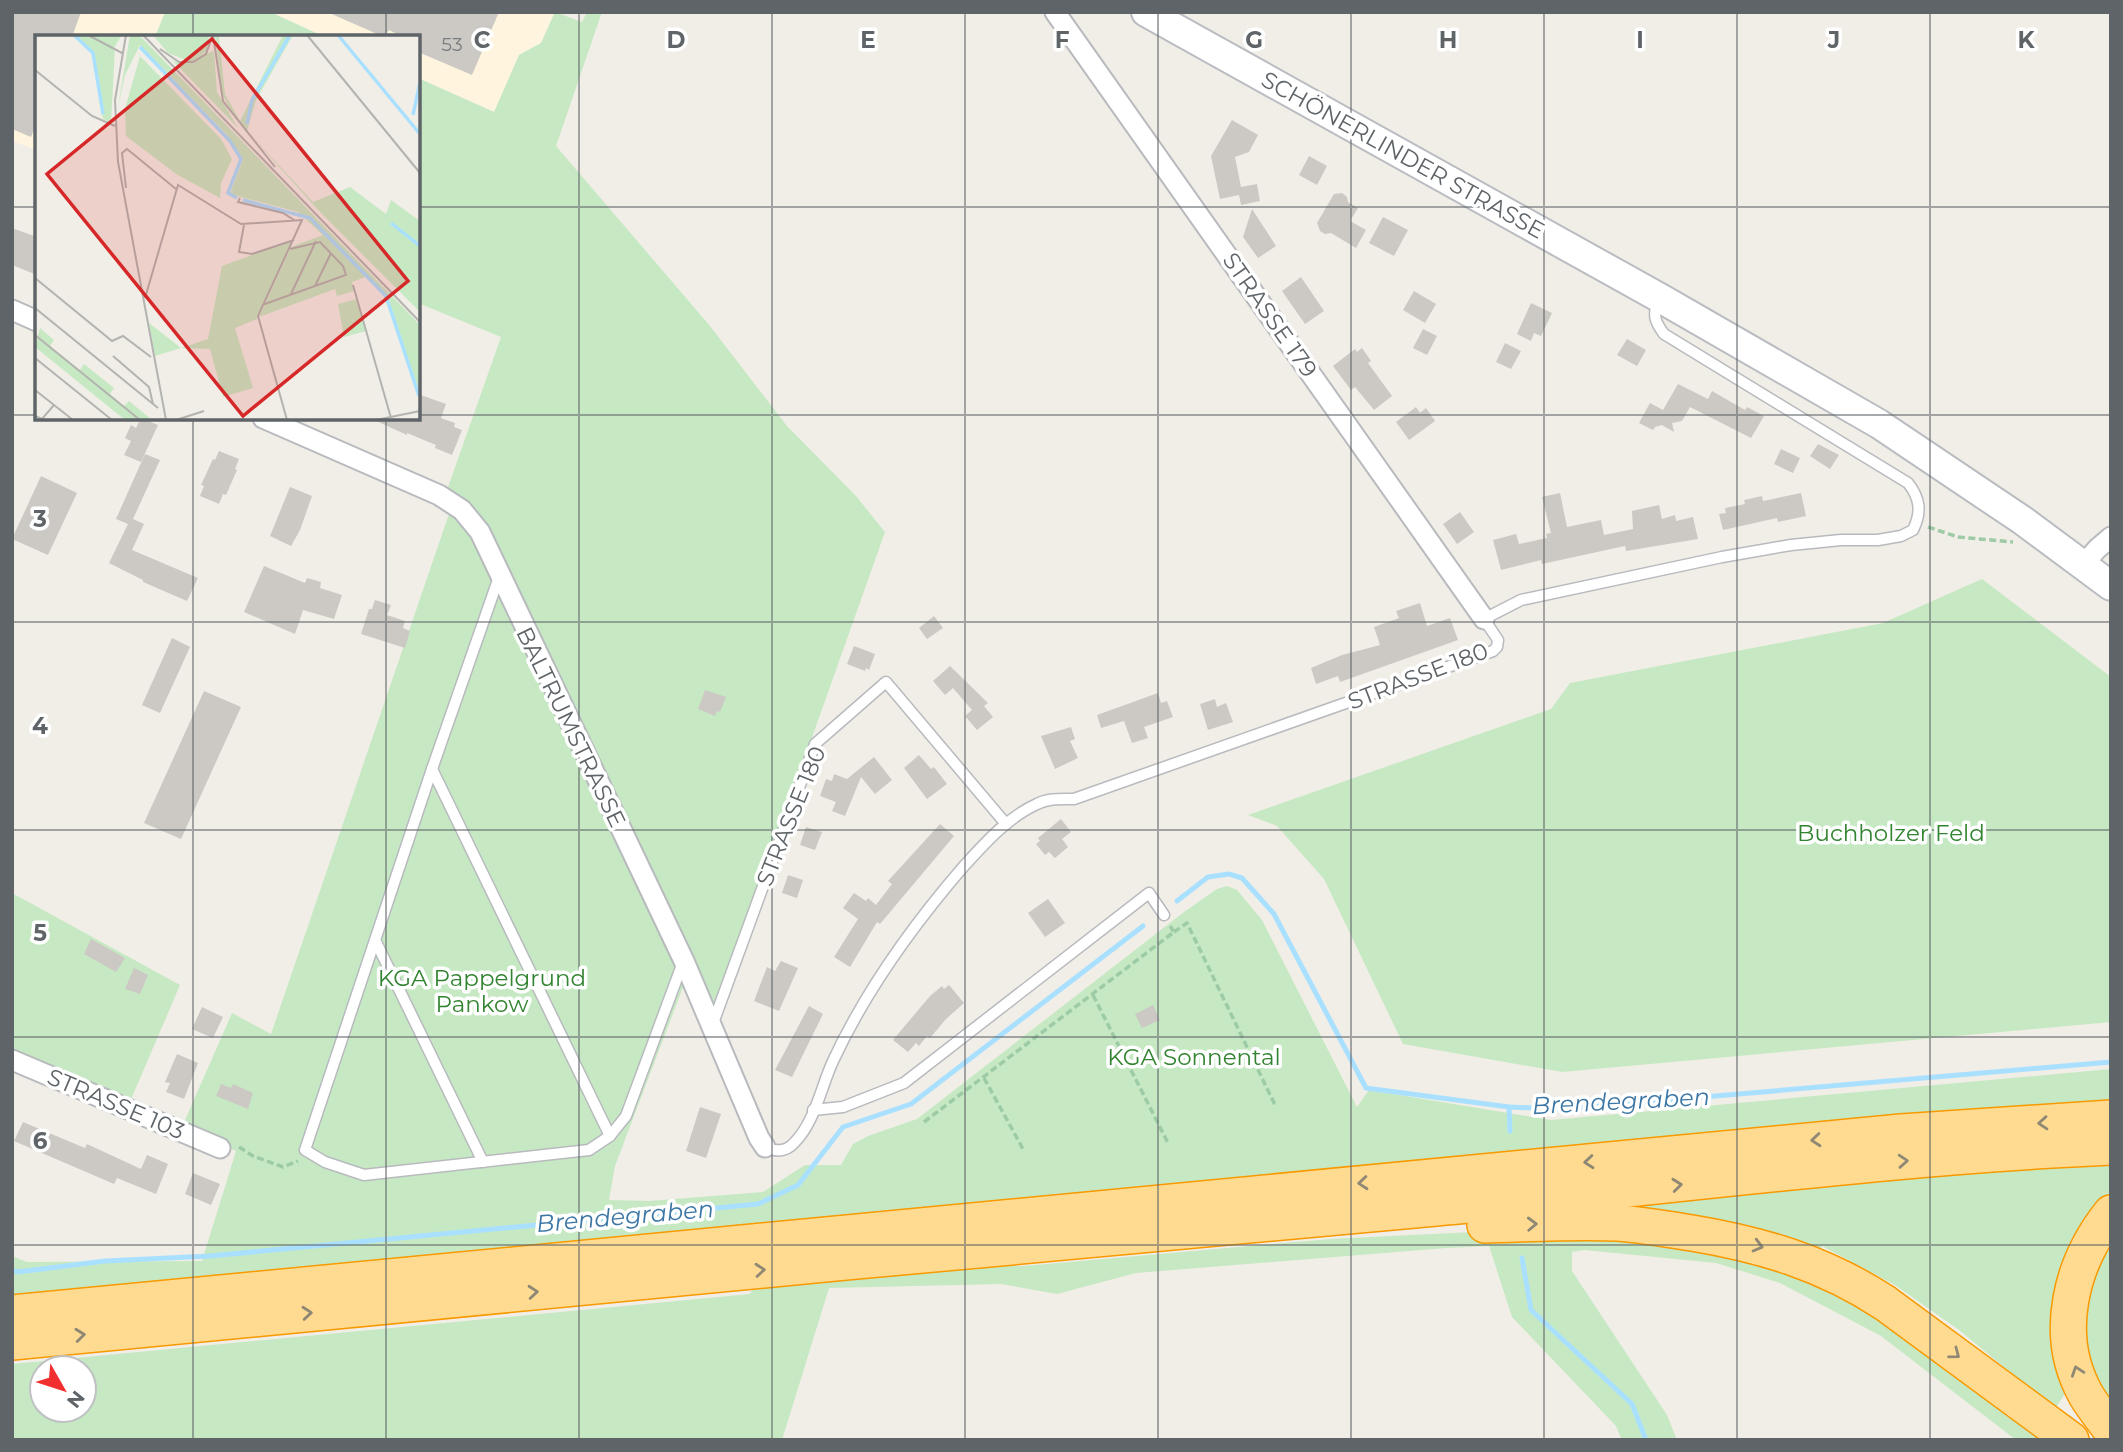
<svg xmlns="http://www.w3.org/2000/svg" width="2123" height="1452" font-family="Montserrat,sans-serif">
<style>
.commercial{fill:#fff5df}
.green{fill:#c6e9c3;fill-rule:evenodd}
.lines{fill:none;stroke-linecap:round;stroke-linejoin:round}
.stream{stroke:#aae0ff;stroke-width:5}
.building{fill:#ccc9c4}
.lane-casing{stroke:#b8babe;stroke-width:13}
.street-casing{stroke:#b8babe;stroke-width:23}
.secondary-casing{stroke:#b9bcc1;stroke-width:32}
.highway-casing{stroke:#f99900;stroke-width:38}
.path{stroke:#9ccba6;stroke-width:3.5;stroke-dasharray:7 3.5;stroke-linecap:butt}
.lane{stroke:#fff;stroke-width:10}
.street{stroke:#fff;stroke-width:19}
.secondary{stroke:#fff;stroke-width:28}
.highway{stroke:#ffdb91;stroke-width:35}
.oneway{stroke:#8f8874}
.grid{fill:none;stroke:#5f6468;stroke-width:2;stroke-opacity:0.55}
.labels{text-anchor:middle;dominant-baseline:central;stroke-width:7;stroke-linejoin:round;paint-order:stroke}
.number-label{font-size:19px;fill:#7a7d7f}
.street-label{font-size:23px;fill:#5f6468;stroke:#fff}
.park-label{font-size:23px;fill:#338431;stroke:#fff}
.water-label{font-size:24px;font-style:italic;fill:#3b76a5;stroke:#fff}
.inset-river{fill:none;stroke:#aae0ff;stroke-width:3.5}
.inset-road{fill:none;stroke:#b3b3b0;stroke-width:2}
.view{fill:#d62828;fill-opacity:0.15;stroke:#d62828;stroke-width:3.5}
.inset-edge{fill:none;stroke:#5f6468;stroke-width:3.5}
.grid-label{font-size:23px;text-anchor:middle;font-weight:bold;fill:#5f6468;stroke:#fff;stroke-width:7;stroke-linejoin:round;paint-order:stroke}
</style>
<rect width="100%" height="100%" fill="#f1eee7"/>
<!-- commercial -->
<g class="commercial">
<path d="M12,12H165L155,37H37V150L12,141Z"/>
<path d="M270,12H555L541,43L519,55L495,112L418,78V37H325Z"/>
</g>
<!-- green -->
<g class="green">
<path d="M165,12H270L325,37H155Z"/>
<path d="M555,12L582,22L587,12H602L556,146L710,326L787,426L856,496L885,532L713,1016L595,762L447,490L501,337L418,303V78L494,112L519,55L541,43Z"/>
<path d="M450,511L465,522L685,982L615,1166L609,1200L649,1201L763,1192L805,1165H841L853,1144L868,1136L917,1119L1184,912L1217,889L1227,886L1237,890L1262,920L1357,1107L1369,1090L1551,1120L2111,1069V1101L2059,1104L12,1299V1256L27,1262L202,1261L236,1151L182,1127L232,1013L271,1034Z"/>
<path d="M1982,579L2111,677V1022L1562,1072L1403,1044L1324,879L1277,826L1248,815L1551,709L1570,683L1883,623Z"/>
<path d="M12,893L180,985L129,1104L12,1054Z"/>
<path d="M2111,1157V1191L2079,1229L2070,1386L2055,1409L1959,1330L1895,1285L1822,1246L1818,1253L1571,1213L1711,1193Z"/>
<path d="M2111,1227V1414L2087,1374L2079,1296Z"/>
<path d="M1473,1232L1608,1233L1792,1268L1862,1302L2050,1440H2016L1881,1336L1780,1283L1716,1263L1585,1250L1572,1252V1271L1667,1415L1677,1440H1622L1616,1426L1512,1317L1489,1246L1446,1248L1136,1273L1057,1294L1001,1284L829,1288L782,1440H12V1364L750,1294L756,1282L954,1267L1024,1266L1330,1239ZM42,1368H84V1410H42Z"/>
</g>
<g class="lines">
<!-- stream -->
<g class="stream">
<path d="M1177,901L1208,877L1229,874L1242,878L1274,914L1366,1088L1509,1107L1563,1109L2111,1062"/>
<path d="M1509,1107L1510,1131"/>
<path d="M1522,1258L1531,1310L1632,1404L1646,1440"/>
<path d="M12,1270L18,1272L105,1261L210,1256L758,1204L798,1185L843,1127L911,1104L1143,926"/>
</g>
</g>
<!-- building -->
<g class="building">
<path d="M12,12H81L72,37H37V122L31,137L12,129Z"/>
<path d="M327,12H499L472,75L418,52V37H403L389,30L384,37Z"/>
<path d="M1232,120L1258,135L1249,152L1235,157L1241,187L1257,184L1260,201L1241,205L1239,195L1220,199L1211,156Z"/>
<path d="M1309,156L1327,166L1317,185L1299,175Z"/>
<path d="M1342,193L1347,197L1348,202L1358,208L1350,221L1366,230L1356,248L1331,233L1325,234L1320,231L1317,223L1334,194Z"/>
<path d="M1252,209L1276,246L1258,258L1243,237Z"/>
<path d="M1383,217L1408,230L1394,256L1369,243Z"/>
<path d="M12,228L37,237V275L12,265Z"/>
<path d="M1301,277L1324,311L1305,324L1282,291Z"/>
<path d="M1414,291L1436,304L1425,323L1403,310Z"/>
<path d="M1531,303L1552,313L1541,336L1534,333L1531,341L1517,334Z"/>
<path d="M1423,329L1437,336L1427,355L1413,348Z"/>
<path d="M1627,339L1646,350L1637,366L1617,355Z"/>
<path d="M1505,343L1521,351L1511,369L1496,362Z"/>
<path d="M1362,348L1371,361L1368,363L1392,396L1374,410L1355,387L1351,390L1333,366L1355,349L1357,352Z"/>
<path d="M1678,384L1708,399L1712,391L1745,410L1747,407L1764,416L1751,438L1690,407L1682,421L1672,423L1674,432L1662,425L1655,427L1653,430L1639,423L1650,403L1663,410Z"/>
<path d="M418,394L446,404L441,418L455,423L454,427L462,430L452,455L435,448L436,445L407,433V435L372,419L418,418Z"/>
<path d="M1416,407L1420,413L1426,408L1435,421L1409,440L1396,422Z"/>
<path d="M141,418L158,425L141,462L124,455L131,441L125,438L131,425L136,428Z"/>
<path d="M1818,444L1839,455L1830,469L1810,456Z"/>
<path d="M1781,449L1800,458L1793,473L1774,464Z"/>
<path d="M219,451L239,459L235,469L237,470L226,495L223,494L219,504L200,496L204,486L201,485L213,459L215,460Z"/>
<path d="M145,454L160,460L133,519L144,524L132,550L198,578L187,601L143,582V580L109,563L128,524L116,519Z"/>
<path d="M41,476L77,493L48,555L12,539Z"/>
<path d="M290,487L312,496L300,530L291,546L270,536Z"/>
<path d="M1560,493L1567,527L1601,520L1604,535L1633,529L1632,511L1659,505L1662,519L1675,515L1676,521L1693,517L1698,539L1626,551L1625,546L1542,564L1541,560L1501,570L1493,540L1516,534L1519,544L1547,538L1546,534L1551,533L1542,497Z"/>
<path d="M1801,493L1806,516L1778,522L1777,518L1723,530L1719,514L1726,513L1725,508L1745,504L1744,500L1762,496L1763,501Z"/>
<path d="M1460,512L1474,532L1457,544L1443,524Z"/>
<path d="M264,566L305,583L307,578L321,582L320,588L342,595L334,619L303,610L295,634L244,612Z"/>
<path d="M375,600L391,605L387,615L405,621L403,628L410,631L405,648L361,634L369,609H372Z"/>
<path d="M1420,603L1427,626L1450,618L1458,640L1340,682L1338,676L1316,684L1311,668L1342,655L1380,645L1374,627L1399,618L1396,611Z"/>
<path d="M934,616L943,628L927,639L919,628Z"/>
<path d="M172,638L190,647L160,713L142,705Z"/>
<path d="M854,646L875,654L869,670L866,668L865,671L847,664Z"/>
<path d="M950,666L988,703L984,706L993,717L977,730L965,716L972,710L953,688L945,695L933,681Z"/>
<path d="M705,690L726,697L720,712L717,711L715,716L698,709Z"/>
<path d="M204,691L241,707L181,839L144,823Z"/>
<path d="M1158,693L1161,703L1167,701L1173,717L1144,727L1148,738L1132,743L1124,721L1101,728L1097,715Z"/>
<path d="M1215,699L1217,707L1226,703L1233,722L1208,730L1200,704Z"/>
<path d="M1071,727L1075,739L1070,741L1078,758L1055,769L1041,736Z"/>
<path d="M919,755L931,769L934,767L947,784L927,799L904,768Z"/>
<path d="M874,757L892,780L875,794L861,777L845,816L832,811L836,802L820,796L826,779L832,781L834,774L847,779Z"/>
<path d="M1061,819L1071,832L1062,839L1068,847L1055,858L1049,852L1045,855L1036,844L1040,841L1038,838Z"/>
<path d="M940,824L954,836L880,924L877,922L850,967L834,957L858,919L843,908L854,893L866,901L868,898L876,905L892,884L888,881Z"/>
<path d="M806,827L822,832L815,850L800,845Z"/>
<path d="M788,875L803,880L797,898L782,893Z"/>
<path d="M1048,899L1065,923L1045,937L1028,913Z"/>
<path d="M91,939L125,958L116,972L84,954Z"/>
<path d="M781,961L798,968L779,1011L754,1001L767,967L775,971Z"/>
<path d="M134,968L148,975L140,994L125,989Z"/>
<path d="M949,985L964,1003L946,1019L930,1038L927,1036L919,1046L916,1043L908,1052L893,1040L930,996L942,986L944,989Z"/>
<path d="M1153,1005L1160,1020L1142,1028L1135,1014Z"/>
<path d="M809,1006L823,1014L792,1077L775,1070Z"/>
<path d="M202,1007L223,1017L213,1038L192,1029Z"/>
<path d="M177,1054L198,1063L184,1099L166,1092L170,1083L165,1082Z"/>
<path d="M221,1084L231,1088L233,1084L253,1093L248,1109L216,1096Z"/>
<path d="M700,1107L721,1114L706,1158L686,1151Z"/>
<path d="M23,1122L85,1148L87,1144L141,1169L147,1155L168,1164L156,1194L117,1178L114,1184L14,1141Z"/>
<path d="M193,1173L220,1184L211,1205L185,1194Z"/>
</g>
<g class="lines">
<defs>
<g id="lane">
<path d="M499,577L432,769L305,1150L325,1162L364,1175L589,1150L610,1136L626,1116L683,962"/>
<path d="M432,769L610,1136"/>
<path d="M376,942L483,1162"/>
<path d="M712,1026L815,744L886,682L1006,824"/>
<path d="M813,1110L843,1107L904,1083L1149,893L1164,915"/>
<path d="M765,1147C776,1152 786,1152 794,1143C815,1122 821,1087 833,1061C866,990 913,925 964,866C985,843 1008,817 1037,804C1048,798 1061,799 1074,799L1493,651L1497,647L1498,640L1484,619L1521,600L1722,557L1791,545L1841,540H1878L1901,536L1913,530C1922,512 1920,498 1908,483L1664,334C1656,323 1652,316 1658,302"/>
</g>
<g id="street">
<path d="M1055,12L1484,619"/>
<path d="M12,310L37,321"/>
<path d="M263,418L439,495L462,510L480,532L684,961L759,1138L765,1147"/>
<path d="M2083,565L2097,549L2111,537"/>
<path d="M12,1060L220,1148"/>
</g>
<path id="secondary" d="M1146,12L1660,298L1879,424L2022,520L2111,586"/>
<g id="highway">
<path d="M2111,1213C2071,1263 2052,1335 2086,1395C2093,1407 2103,1419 2111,1430"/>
<path d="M1485,1225C1529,1224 1574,1221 1618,1223C1643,1225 1667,1229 1692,1233C1763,1245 1824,1263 1885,1303L2071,1440"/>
<path d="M12,1313L1901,1132L2111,1118"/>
<path d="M12,1342C487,1295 961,1251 1436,1208C1661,1188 1885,1157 2111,1147"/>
</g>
</defs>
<!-- lane casing -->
<use href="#lane" class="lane-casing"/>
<!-- street casing -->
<use href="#street" class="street-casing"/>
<!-- secondary casing -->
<use href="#secondary" class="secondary-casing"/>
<!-- highway casing -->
<use href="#highway" class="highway-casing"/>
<!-- path -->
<g class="path">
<path d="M1928,527L1958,537L2013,542"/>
<path d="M1174,932L1187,923L1276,1107"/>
<path d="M1093,995L1168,1143"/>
<path d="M984,1078L1023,1149"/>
<path d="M924,1122L1174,932L1170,926"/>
<path d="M239,1147L253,1156L283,1167L298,1161"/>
</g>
<!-- lane -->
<use href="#lane" class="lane"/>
<!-- street -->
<use href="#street" class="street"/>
<!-- secondary -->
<use href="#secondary" class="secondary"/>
<!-- highway -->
<use href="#highway" class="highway"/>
</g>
<!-- one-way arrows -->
<defs><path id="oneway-chevron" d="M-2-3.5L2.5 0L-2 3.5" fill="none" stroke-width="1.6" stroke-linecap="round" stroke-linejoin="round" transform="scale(1.75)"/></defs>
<g class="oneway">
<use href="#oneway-chevron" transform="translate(2043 1123) rotate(176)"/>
<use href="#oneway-chevron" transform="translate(1816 1140) rotate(175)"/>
<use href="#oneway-chevron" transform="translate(1903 1161) rotate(-4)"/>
<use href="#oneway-chevron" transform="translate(1589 1162) rotate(175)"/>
<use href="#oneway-chevron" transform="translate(1363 1183) rotate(175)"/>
<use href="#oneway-chevron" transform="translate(1677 1185) rotate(-6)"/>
<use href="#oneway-chevron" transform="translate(1532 1224) rotate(-2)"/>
<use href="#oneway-chevron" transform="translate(1758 1246) rotate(15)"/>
<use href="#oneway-chevron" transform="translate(760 1270) rotate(-5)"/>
<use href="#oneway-chevron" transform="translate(533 1292) rotate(-5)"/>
<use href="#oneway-chevron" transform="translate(307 1313) rotate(-5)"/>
<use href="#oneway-chevron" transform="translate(80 1335) rotate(-6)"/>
<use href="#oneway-chevron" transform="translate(1955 1354) rotate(37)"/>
<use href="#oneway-chevron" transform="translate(2077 1371) rotate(-109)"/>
</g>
<!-- grid -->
<path class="grid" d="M193,12V37M386,12V37M579,12V1440M772,12V1440M965,12V1440M1158,12V1440M1351,12V1440M1544,12V1440M1737,12V1440M1930,12V1440M12,207H37M418,207H2111M12,415H37M418,415H2111M193,418V1440M386,418V1440M12,622H2111M12,830H2111M12,1037H2111M12,1245H2111"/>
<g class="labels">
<!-- number labels -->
<g class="number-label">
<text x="452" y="44">53</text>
</g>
<!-- street labels -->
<g class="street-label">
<text transform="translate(1403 155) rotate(29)">SCHÖNERLINDER STRASSE</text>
<text transform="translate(1270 315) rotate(55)">STRASSE 179</text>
<text transform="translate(1418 676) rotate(-21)">STRASSE 180</text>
<text transform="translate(571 727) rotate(64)">BALTRUMSTRASSE</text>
<text transform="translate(791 816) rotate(-68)">STRASSE 180</text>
<text transform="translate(116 1104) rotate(23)">STRASSE 103</text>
</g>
<!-- park labels -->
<g class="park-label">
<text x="1891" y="833">Buchholzer Feld</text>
<text x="482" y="978">KGA Pappelgrund<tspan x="482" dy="26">Pankow</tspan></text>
<text x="1194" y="1057">KGA Sonnental</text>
</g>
<!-- water labels -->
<g class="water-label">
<text transform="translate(1621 1101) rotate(-3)">Brendegraben</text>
<text transform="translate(625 1216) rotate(-5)">Brendegraben</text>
</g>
</g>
<!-- overview -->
<g transform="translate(35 35)">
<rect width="385" height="385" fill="#f1eee7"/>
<path d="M36,0H87L80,11L76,88L68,84L56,15ZM95,0H104L111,7L385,290V363L349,261L333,241L317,247L319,256L302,261L300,254L224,282L256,212L288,200L263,177L195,159L208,124L192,100L105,10L90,40L83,72ZM118,0H174L172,16L156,27L133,18ZM180,0L184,2L190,59L205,86L248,0H258L221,65L212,96L278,167L315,152L351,179L356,165L385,186V277L284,176L200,83L187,59ZM179,16L182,57L203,93L137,25L143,28ZM101,17L186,104L197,124L186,148L185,163L141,139L91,101L90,74L105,21ZM258,205L222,284L200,293L218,353L188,362L175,314L146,313L120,321L114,288L146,313L173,304L187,231ZM322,264L331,296L309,302L303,269ZM5,293L19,305L15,311L45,335L49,329L79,353L75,359L89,371L94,366L117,385H90L0,312Z" fill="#c6e9c3"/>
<path class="inset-river" d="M39,0L58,18L68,79M303,0L385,99M105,12L195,106L206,124L193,158L202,163M378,80L385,47M212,89L217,65L255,0M208,165L275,183L351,261L384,361M356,188L385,211"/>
<path class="inset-road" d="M53,0L87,18M91,0L80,65L83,127L131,385M108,0L385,287M178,0L188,66L240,132M272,0L385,138M125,14L144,27H158L171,19L177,2M0,35L57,81L80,91M91,153L87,118L92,114L141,154M205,163L203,167L248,178L259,185M209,190L204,217L217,219L259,205M0,243L77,306L88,301L116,322M318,250L356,383M280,251L296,218M256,259L281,206M110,263L143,150L206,189L267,185L223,281L252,385M227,270L311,240L308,231L285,207L255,214M0,273L123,373M0,300L105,385M78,321L114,352L118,369M0,323L77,385M0,355L38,385M0,381L7,384L19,370M141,385L169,376M341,385L385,376"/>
<path class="view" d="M177,4L373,246L208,381L12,139Z"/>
<rect width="385" height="385" class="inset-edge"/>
</g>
<g class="grid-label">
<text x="482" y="48">C</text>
<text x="676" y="48">D</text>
<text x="868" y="48">E</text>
<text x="1062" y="48">F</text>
<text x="1254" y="48">G</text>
<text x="1448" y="48">H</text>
<text x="1640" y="48">I</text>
<text x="1834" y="48">J</text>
<text x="2026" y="48">K</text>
<text x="40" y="527">3</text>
<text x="40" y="734">4</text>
<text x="40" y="941">5</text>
<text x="40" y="1149">6</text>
</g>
<!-- border -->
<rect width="2123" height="1452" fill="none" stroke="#5f6468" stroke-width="28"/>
<!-- north arrow -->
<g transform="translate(63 1389) rotate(129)"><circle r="33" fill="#ffffff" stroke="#bfc1c3" stroke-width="2"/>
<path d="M0-5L12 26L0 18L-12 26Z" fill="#f12f2e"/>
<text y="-10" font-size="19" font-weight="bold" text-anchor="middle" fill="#5f6468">N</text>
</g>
</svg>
